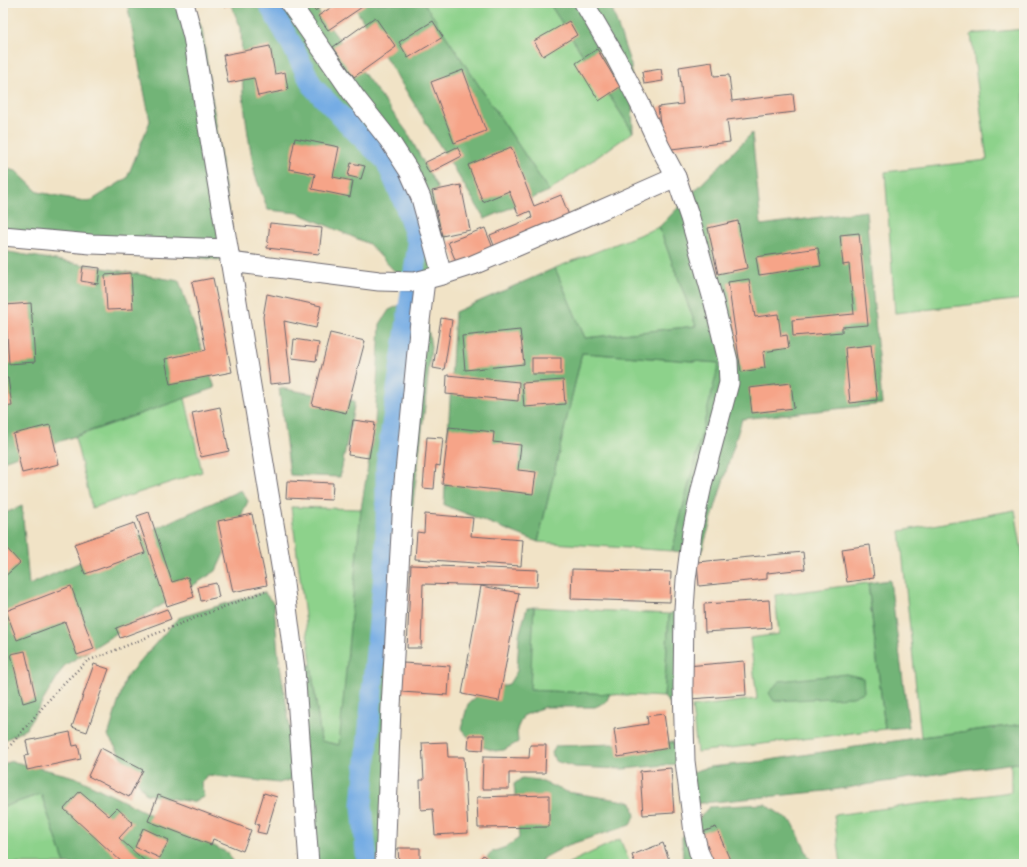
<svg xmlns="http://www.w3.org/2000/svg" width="1027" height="867" font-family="'Playpen Sans',sans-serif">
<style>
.green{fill:#8dd28b;stroke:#587a63}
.forest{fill:#72b477;stroke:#4a6b59}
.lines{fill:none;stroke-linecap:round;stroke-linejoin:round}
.canal{stroke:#75ace4;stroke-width:21}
.building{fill:#f6a488}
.minor-casing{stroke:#6a666c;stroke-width:21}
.path{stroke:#6a666c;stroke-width:2.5;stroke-dasharray:1 3;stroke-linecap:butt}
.minor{stroke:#fff;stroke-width:19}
</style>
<rect width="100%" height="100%" fill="#f7f3e8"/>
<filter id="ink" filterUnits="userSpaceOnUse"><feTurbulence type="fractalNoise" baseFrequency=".025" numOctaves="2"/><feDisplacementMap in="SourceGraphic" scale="8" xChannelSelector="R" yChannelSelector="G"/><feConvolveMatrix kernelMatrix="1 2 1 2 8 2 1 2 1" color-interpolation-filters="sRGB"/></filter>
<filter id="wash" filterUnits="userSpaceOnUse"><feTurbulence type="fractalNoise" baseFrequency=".012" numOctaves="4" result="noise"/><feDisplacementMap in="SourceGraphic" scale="16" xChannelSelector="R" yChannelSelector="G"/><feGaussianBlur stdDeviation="0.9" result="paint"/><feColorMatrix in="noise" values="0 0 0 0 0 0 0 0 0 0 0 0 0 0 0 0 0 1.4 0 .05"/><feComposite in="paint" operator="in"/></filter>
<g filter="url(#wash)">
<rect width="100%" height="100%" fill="#f1e3c6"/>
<!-- green -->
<g class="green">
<path d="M424,3H549L633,132L549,191Z"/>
<path d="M1024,29V299L895,313L885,172L987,160L971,34Z"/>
<path d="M659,227L696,326L585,338L555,268Z"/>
<path d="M582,353L720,363L672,551L538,542Z"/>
<path d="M185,398L202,472L92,508L75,437Z"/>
<path d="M291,507L361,509L340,745L321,741Z"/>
<path d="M1015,510L1024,563V724L921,737L900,531Z"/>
<path d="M868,583L885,729L697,752L692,707L757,699L750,638L779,634L775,595Z"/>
<path d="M534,607L669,614L664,697L529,690Z"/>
<path d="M1024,762V861L979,864H841L834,815L1011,792V764Z"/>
<path d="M41,794L65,864H4L3,861V807Z"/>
<path d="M620,839L630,864H567Z"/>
</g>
<!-- forest -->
<g class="forest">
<path d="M127,3H192L202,29L236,262L3,235V168L16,171L38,192L89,202L127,178L150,121Z"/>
<path d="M230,3H312L407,132L437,187L447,233L443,260L433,277L401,278L369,244L298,213L268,210L255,175L248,135L243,96L241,28Z"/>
<path d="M352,3H424L549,191L485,219Z"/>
<path d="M549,3H610L631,65L633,132Z"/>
<path d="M752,133L761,225L866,211L882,404L742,419L701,554L672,551L719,363L582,353L538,542L444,505L455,312L555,268L585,338L696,326L659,227Z"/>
<path d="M3,251L179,281L215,388L3,461Z"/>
<path d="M407,303L419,308L427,322L431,347L424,414L396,640L391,864H316L298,664L311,665L321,741L339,745L361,509L375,423L380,324L389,310L400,305Z"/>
<path d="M279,388L355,401L340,477L290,475Z"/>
<path d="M241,490L248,501L216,571L64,666L26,729L3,741V514L22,506L29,585Z"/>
<path d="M890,580L909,727L885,729L868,583Z"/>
<path d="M264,592L274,604L278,653L290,727L293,779L279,783L207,775L201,783L204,797L192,802L146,794L108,736L126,677L178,618Z"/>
<path d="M534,607L530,690L610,694L606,702L595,707H544L523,716L517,729L518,742L504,750L495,751L476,745L461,729L468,704L484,690L509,684L517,671L519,635L527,608Z"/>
<path d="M683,608L676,702L669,703L664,697L669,614Z"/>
<path d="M846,674L863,678L864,692L853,697L774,701L769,693L779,681Z"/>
<path d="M1024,724V762L962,770L826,791L693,804L686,774L709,767L750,763L921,737Z"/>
<path d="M672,742L680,747L683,752L676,764L623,769L575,767L555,761L552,753L556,746Z"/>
<path d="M11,761L75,777L228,853L235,864H65L41,794L3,807V765Z"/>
<path d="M522,778L538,780L567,792L632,802L635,816L630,825L568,845L542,859L541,864H482L492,852L506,847L519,838L514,784Z"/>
<path d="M765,804L793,823L812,864H683L682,837L709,807Z"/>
</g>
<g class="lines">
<!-- canal -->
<path class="canal" d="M268,3L292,45L313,87L359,135L386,161L405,205L418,244L386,466V555L374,671L362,805L367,864"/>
</g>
<g id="blocks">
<!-- building -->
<g class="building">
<path d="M223,3H237V4L224,7Z"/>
<path d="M309,3H326L315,11Z"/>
<path d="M338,3H368L328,30L318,16Z"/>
<path d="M375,17L396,47L354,77L333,47Z"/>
<path d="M433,21L443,37L408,58L399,42Z"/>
<path d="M569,21L577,35L543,56L534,41Z"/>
<path d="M270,46L275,74L285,72L288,90L258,96L254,78L228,83L223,55Z"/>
<path d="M597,49L620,87L599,101L576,63Z"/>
<path d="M712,62L714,76L729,75L732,101L793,94L795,112L727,120L730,142L663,150L658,107L683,104L679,67Z"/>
<path d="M661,69L663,81L644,84L642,72Z"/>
<path d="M463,70L486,131L454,143L431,82Z"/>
<path d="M295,138L339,147L333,177L353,181L350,197L312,189L315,174L289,169Z"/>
<path d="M457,147L462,156L429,173L424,163Z"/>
<path d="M511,147L534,206L561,195L570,218L495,248L490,235L532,218L530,211L519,216L509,191L483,202L468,165Z"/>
<path d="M351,163L365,166L361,179L348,176Z"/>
<path d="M461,185L470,230L442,236L432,191Z"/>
<path d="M738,221L747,268L718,274L708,228Z"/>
<path d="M270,223L322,228L319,254L267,248Z"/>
<path d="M485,228L495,253L458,267L448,242Z"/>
<path d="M859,233L868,325L842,327V332L793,336L792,320L854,314L849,264L843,265L840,235Z"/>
<path d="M818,248L821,266L759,275L756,257Z"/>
<path d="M83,266L100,268L98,284L81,281Z"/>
<path d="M131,273L133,309L107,310L105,275Z"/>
<path d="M213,278L232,372L170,384L165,359L206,350L192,282Z"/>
<path d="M749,279L755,317L778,314L781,336L787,335L789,348L763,352L765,368L741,372L728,282Z"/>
<path d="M267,294L321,306L316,328L284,321L291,382L270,384L263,317Z"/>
<path d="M31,303L35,362L9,364L5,305Z"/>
<path d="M441,318L452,320L444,370L433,368Z"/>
<path d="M520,330L524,364L465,370L462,336Z"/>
<path d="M330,333L365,341L346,413L312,405Z"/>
<path d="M294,339L319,343L316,361L292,358Z"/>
<path d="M871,345L877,400L850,403L845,348Z"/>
<rect x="532" y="358" width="29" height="16"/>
<path d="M447,375L519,382L518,401L446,394Z"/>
<path d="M3,378H8L12,406L3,407Z"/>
<path d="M563,380L565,404L524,407L522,383Z"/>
<path d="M791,383L794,408L752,413L749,388Z"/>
<path d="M220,407L229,451L201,457L192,413Z"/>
<path d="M353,420L375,423L369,458L348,455Z"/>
<path d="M50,425L59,464L22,473L13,434Z"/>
<path d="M449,427L494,432L493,442L521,445L518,470L536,472L533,494L442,484Z"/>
<path d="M427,437L443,438L440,466L436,465L434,489L423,488Z"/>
<path d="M287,481L333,483L332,500L286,498Z"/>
<path d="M149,512L172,582L188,577L194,597L167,606L137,516Z"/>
<path d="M252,514L267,585L233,592L218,521Z"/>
<path d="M425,514L473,518L471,536L523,540L521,566L415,559L417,532L424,533Z"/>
<path d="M134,523L145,553L85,574L74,544Z"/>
<path d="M3,544L20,563L3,578Z"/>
<path d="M870,545L874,578L847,582L842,549Z"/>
<path d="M803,552L805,569L767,573V579L699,586L697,562Z"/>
<path d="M411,565L538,570L537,587L423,584L421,648H407Z"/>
<path d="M572,569L671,572L670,602L571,599Z"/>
<path d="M216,583L219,597L201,601L198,587Z"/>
<path d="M71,586L94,649L77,655L65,622L17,640L6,611Z"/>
<path d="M481,586L519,593L499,701L462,694Z"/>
<path d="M769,600L771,628L705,632L704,604Z"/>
<path d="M167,609L171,619L120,638L116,628Z"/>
<path d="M25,651L36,699L23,703L11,654Z"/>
<path d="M744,661L746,695L690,699L687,666Z"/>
<path d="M403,663L450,666L448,695L401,692Z"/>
<path d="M94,664L109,669L87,732L72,727Z"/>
<path d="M664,714L669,748L618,757L614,729L648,724L647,716Z"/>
<path d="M70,732L73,746L78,745L81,759L27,770L24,756L29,755L26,741Z"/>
<path d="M469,735H484L483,750L468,749Z"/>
<path d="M447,742L448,757H464L468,833L435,835L433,809L421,810L420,780H424L422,743Z"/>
<path d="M530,745H546L545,773H509V789H482L483,757L529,758Z"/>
<path d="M101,748L143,770L129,797L88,776Z"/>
<path d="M671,768L674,813L643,815L640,771Z"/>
<path d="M80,791L109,816L117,808L133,823L119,838L148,864H124L64,809Z"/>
<path d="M264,793L277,797L266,834L257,832L259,825L255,823Z"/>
<path d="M158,795L251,830L243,851L213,839L211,845L148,821Z"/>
<path d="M549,795V827L478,828L477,797Z"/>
<path d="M716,827L730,860L719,864H707L695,835Z"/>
<path d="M143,828L169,840L160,858L135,847Z"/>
<path d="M663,843L669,860L659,864H635L632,855Z"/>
<path d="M398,848H420V864H399Z"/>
<path d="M483,855L494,864H476Z"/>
</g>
</g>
</g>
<g filter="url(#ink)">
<use href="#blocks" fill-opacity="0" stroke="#6a666c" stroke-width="1"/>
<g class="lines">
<defs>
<g id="minor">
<path d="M184,3L193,37L284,584L295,669L309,864"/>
<path d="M290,3L355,97L389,140L409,171L421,198L442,275"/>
<path d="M584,3L615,56L640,104L660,147L676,177L690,218L714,303L728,361L729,383L703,481L692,532L686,580L684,609L683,686L685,761L694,833L699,853L704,864"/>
<path d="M3,236L91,244L228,249"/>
<path d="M230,262L379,281L415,282L442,275L473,265L574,222L676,177"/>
<path d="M385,864L391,707L404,482L420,321L425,280"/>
</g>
</defs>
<!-- minor casing -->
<use href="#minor" class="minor-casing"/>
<!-- path -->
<path class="path" d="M3,754L60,687L87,661L106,654L182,623L265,591"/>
<!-- minor -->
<use href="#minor" class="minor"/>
</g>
</g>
<!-- margin -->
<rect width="1027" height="867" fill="none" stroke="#f7f3e8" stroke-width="16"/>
</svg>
